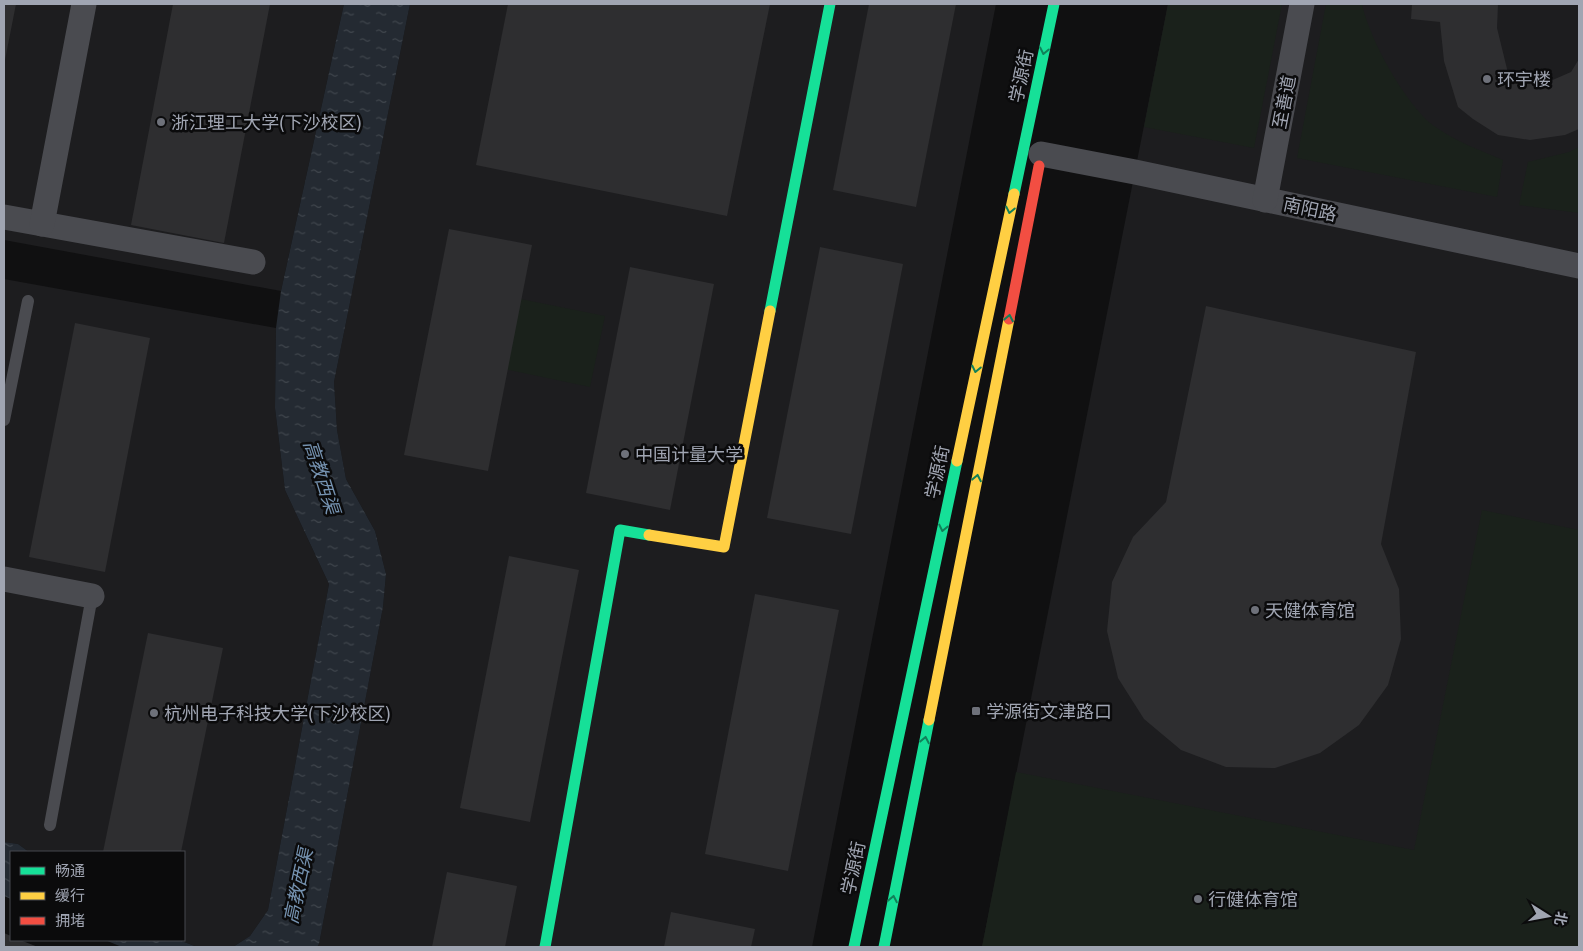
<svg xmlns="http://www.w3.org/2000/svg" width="1583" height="951" font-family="'Public Sans','Noto Sans SC',sans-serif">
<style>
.built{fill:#1d1d1f}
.grass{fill:#1a211b}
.water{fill:url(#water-ripples)}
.building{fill:#2e2e30}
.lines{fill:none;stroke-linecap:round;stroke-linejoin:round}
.lane{stroke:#4a4b50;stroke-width:12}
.street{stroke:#4a4b50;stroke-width:25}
.fast{stroke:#16e098;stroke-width:11}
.slow{stroke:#ffcf43;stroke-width:11}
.jam{stroke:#f24e42;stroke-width:11}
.oneway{stroke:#118059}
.poi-dot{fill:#6e717a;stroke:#0b0b0c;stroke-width:2}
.labels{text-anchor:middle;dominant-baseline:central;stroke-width:5;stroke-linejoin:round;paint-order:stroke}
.street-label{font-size:18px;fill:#a0a5b2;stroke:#0b0b0c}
.poi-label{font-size:18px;fill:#a0a5b2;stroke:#0b0b0c;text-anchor:start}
.water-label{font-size:19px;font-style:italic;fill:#7592b0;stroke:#0b0b0c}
</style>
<defs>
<pattern id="water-ripples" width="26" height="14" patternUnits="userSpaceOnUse" patternTransform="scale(1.25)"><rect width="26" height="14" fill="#242a32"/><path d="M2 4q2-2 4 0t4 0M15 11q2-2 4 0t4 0" fill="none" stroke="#40464d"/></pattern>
</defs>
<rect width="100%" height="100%" fill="#101011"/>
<!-- built -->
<g class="built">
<path d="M4,4H344L281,291L4,240Z"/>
<path d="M410,4H996L812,947H317L319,944L383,607L386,574L375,531L346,479L337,430L334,382Z"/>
<path d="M1168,4H1579V947H982Z"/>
<path d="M4,279L276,328L275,408L285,490L329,584L268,910L250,936L233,947H197L179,940H184V852H29L18,844L4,842Z"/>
</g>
<!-- grass -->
<g class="grass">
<path d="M1168,4H1282L1254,148L1144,127Z"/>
<path d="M1326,4H1362C1369,38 1405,104 1434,126C1455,141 1479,150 1503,160L1497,197L1297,158Z"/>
<path d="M1579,147V213L1519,205L1528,162L1569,152Z"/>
<path d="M461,287L605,316L590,387L447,357Z"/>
<path d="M1482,510L1579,530V947H982L1016,772L1414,850Z"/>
</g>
<!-- water -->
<g class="water">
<path d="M344,4H410L334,382L337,430L346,479L375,531L386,574L383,607L319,944L317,947H233L250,936L268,910L329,584L285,490L275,408L276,328L281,291Z"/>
<path d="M4,842L18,844L29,852H11V899L4,896Z"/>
<path d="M105,940H179L197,947H122Z"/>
</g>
<!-- building -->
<g class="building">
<path d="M4,4H16L5,60H4Z"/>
<path d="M173,4H270L224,243L131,225Z"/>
<path d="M508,4H770L727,216L476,165Z"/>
<path d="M869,4H956L916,207L833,190Z"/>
<path d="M1412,4H1498L1497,28L1508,73L1541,85L1571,72L1579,59V129L1565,135L1530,140L1498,135L1473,119L1458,107L1444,61L1440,22L1411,19Z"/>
<path d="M449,229L532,245L488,471L404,455Z"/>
<path d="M820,247L903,264L851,534L767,518Z"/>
<path d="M630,267L714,284L670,510L586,493Z"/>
<path d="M1206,306L1416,352L1381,544L1399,589L1401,639L1388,685L1359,725L1320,753L1275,768L1226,767L1181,750L1144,719L1118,678L1107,631L1112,582L1133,537L1166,502Z"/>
<path d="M75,323L150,338L105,572L29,557Z"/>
<path d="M509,556L579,570L530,822L460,808Z"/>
<path d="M755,594L839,610L788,871L705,854Z"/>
<path d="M148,633L223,648L181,852H103Z"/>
<path d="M447,872L517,886L505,947H432Z"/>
<path d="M671,912L755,929L751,947H664Z"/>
<path d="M4,933L11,936V940H20L38,947H4Z"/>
</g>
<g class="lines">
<!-- lane -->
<g class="lane">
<path d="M4,420L28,301"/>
<path d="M50,825L92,596"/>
</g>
<!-- street -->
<g class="street">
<path d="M1041,154L1135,172L1579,266"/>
<path d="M1265,200L1302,4"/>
<path d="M4,217L253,262"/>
<path d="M42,224L84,4"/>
<path d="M4,579L92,596"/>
</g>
<!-- fast -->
<g class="fast">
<path d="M1014,194L1054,4"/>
<path d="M770,311L830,4"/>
<path d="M545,947L620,530L649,535"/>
<path d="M854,947L957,461"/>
<path d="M884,947L929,720"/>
</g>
<!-- slow -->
<g class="slow">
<path d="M957,461L1014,194"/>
<path d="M649,535L724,547L770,311"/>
<path d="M929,720L1009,319"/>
</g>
<!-- jam -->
<path class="jam" d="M1009,319L1039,166"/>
</g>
<!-- one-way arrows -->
<defs><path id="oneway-chevron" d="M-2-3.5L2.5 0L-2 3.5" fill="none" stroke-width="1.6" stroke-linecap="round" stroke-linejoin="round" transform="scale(1.25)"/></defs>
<g class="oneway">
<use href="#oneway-chevron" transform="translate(1044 51) rotate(102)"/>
<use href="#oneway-chevron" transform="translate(1010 210) rotate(102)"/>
<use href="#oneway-chevron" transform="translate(1009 318) rotate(-79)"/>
<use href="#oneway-chevron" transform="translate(976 369) rotate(102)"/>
<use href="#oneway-chevron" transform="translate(977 478) rotate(-79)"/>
<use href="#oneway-chevron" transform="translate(943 528) rotate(102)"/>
<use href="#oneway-chevron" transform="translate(925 740) rotate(-79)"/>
<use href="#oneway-chevron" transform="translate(893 899) rotate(-79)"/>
</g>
<!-- markers -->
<g class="poi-dot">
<circle cx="1487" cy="79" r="5"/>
<circle cx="161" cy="122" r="5"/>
<circle cx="625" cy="454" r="5"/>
<circle cx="1255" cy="610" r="5"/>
<rect x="971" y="706" width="10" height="10" rx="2.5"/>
<circle cx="154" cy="713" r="5"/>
<circle cx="1198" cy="899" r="5"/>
</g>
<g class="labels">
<!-- street labels -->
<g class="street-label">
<text transform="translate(1021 76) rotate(-78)">学源街</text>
<text transform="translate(1284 102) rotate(-79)">至善道</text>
<text transform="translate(1310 209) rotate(12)">南阳路</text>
<text transform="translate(937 472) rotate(-78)">学源街</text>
<text transform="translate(853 868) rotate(-78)">学源街</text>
</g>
<!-- poi labels -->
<g class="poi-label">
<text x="1497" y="79">环宇楼</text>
<text x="171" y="122">浙江理工大学(下沙校区)</text>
<text x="635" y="454">中国计量大学</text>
<text x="1265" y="610">天健体育馆</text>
<text x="986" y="711">学源街文津路口</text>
<text x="164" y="713">杭州电子科技大学(下沙校区)</text>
<text x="1208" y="899">行健体育馆</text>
</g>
<!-- water labels -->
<g class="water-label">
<text transform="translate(322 477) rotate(72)">高教西渠</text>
<text transform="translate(298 886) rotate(-78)">高教西渠</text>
</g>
</g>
<!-- border -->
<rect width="1583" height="951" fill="none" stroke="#a0a5b2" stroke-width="10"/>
<!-- legend -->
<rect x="10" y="851" width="175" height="90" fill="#0b0b0c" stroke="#47494e"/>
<rect x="20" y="867" width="25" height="8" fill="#16e098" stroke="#47494e"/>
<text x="55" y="876" font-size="15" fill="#a0a5b2">畅通</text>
<rect x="20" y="892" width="25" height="8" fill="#ffcf43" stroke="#47494e"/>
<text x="55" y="901" font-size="15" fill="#a0a5b2">缓行</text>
<rect x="20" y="917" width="25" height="8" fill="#f24e42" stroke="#47494e"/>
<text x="55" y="926" font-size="15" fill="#a0a5b2">拥堵</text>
<!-- north arrow -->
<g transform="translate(1548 916) rotate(101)" stroke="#0b0b0c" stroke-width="4" paint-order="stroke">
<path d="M0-4L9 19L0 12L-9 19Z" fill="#a0a5b2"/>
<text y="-8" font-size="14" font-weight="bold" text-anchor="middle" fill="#a0a5b2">北</text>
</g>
</svg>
